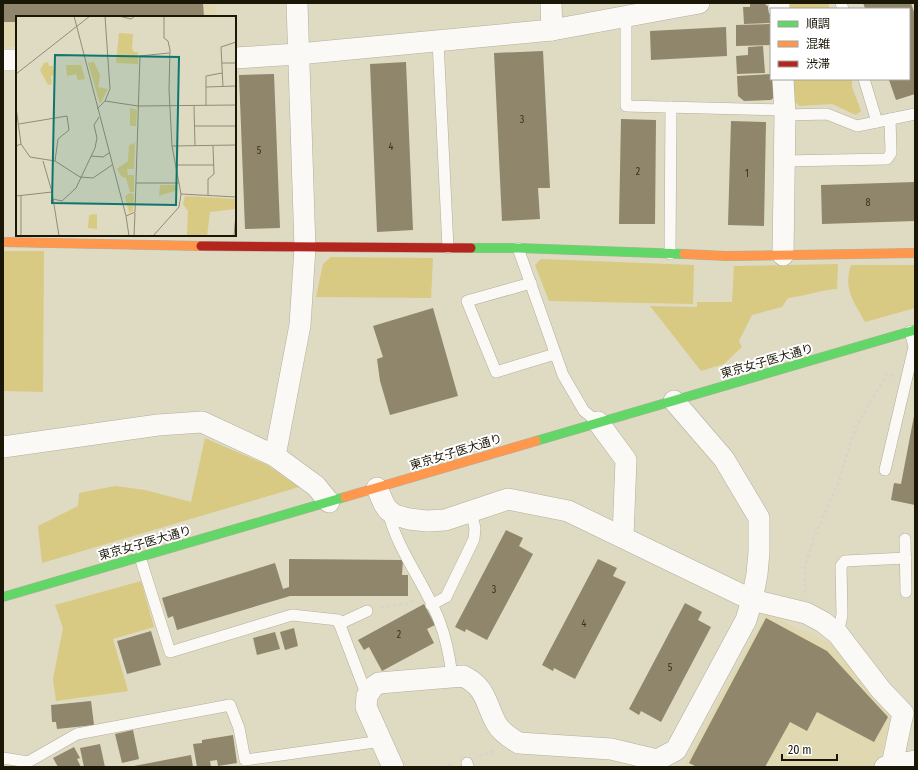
<svg xmlns="http://www.w3.org/2000/svg" width="918" height="770" font-family="'Fira Sans Condensed','Noto Sans JP',sans-serif">
<style>
.built{fill:#e0d8b1}
.green{fill:#d8ca83}
.building{fill:#8f866c}
.lines{fill:none;stroke-linecap:round;stroke-linejoin:round}
.lane-casing{stroke:#b2ae9c;stroke-width:12}
.street-casing{stroke:#b2ae9c;stroke-width:22}
.fast-casing{stroke:#b2ae9c;stroke-width:10}
.slow-casing{stroke:#b2ae9c;stroke-width:10}
.jam-casing{stroke:#b2ae9c;stroke-width:10}
.path{stroke:#d6d4cd;stroke-width:2.5;stroke-dasharray:3 3;stroke-linecap:butt}
.lane{stroke:#faf9f6;stroke-width:11}
.street{stroke:#faf9f6;stroke-width:21}
.fast{stroke:#63d668;stroke-width:9}
.slow{stroke:#ff974d;stroke-width:9}
.jam{stroke:#b3261e;stroke-width:9}
.labels{text-anchor:middle;dominant-baseline:central;stroke-width:4;stroke-linejoin:round;paint-order:stroke}
.number-label{font-size:10px;fill:#383320}
.street-label{font-size:12px;fill:#1b1707;stroke:#fff}
.inset-road{fill:none;stroke:#918c77;stroke-width:1}
.view{fill:#0f766e;fill-opacity:0.15;stroke:#0f766e;stroke-width:2}
.inset-edge{fill:none;stroke:#1b1707;stroke-width:2}
</style>
<rect width="100%" height="100%" fill="#dfdac2"/>
<!-- built -->
<g class="built">
<path d="M3,3H216V17H17V47H3Z"/>
<path d="M766,613L831,644L861,682L886,706L890,719L879,767H680L684,765Z"/>
</g>
<!-- green -->
<g class="green">
<path d="M790,3H828L830,9H789Z"/>
<path d="M793,79H852V87L861,111L856,115L832,104L799,106L795,102Z"/>
<path d="M3,251H44L43,392L3,391Z"/>
<path d="M331,257L433,258L431,298L316,297L323,264Z"/>
<path d="M541,259L694,265L693,304L549,301L535,265Z"/>
<path d="M838,264L837,289C820,290 805,296 788,298L782,307L752,315L739,341L742,347L724,364L701,371L650,306L697,307V302H732L734,266Z"/>
<path d="M851,265H915V308L865,322C854,301 843,290 851,265Z"/>
<path d="M205,438L267,465L299,487L42,563L38,526L78,506L79,493L115,486L145,490L191,502Z"/>
<path d="M141,581L154,627L113,639L128,691L56,701L53,679L63,628L55,605Z"/>
</g>
<!-- building -->
<g class="building">
<path d="M3,3H203L204,17H17V22H3Z"/>
<path d="M863,3H911L915,15V94L896,100L889,80L909,79V9H861L865,8Z"/>
<path d="M750,4H765L770,8L771,23L744,24L743,7H750Z"/>
<path d="M771,24V45L736,46V25Z"/>
<path d="M726,27L727,56L651,60L650,31Z"/>
<path d="M763,46L765,73L737,74L736,56L748,55V47Z"/>
<path d="M543,51L550,188H538L540,219L502,221L494,53Z"/>
<path d="M406,62L413,230L377,232L370,64Z"/>
<path d="M274,74L280,228L245,229L239,75Z"/>
<path d="M771,74V79H774V97L771,100L744,101L738,96L737,76Z"/>
<path d="M621,119L656,120L655,224H619Z"/>
<path d="M731,121L766,122L764,226L728,225Z"/>
<path d="M915,182V221L822,224L821,185Z"/>
<path d="M433,308L458,396L390,415L380,381L377,359L383,357L373,326Z"/>
<path d="M914,416H915V505L891,500L894,483L901,484Z"/>
<path d="M506,530L523,538L519,546L533,554L487,640L466,629L465,632L455,627Z"/>
<path d="M289,559L403,560L402,575H408V596H290L177,630L173,616L168,618L162,598L275,563L283,589L289,587Z"/>
<path d="M598,559L617,568L613,576L626,582L575,679L554,668L553,671L542,665Z"/>
<path d="M685,603L702,612L698,620L711,627L661,722L641,711L639,715L629,709Z"/>
<path d="M424,604L435,625L427,629L434,643L382,671L369,647L364,650L358,640Z"/>
<path d="M766,618L827,651L888,717L874,742L817,712L807,731L790,722L765,767H697L689,763Z"/>
<path d="M294,628L298,646L285,650L280,632Z"/>
<path d="M151,631L161,665L127,674L117,641Z"/>
<path d="M275,632L280,649L257,655L253,638Z"/>
<path d="M91,701L94,725L57,729L56,722H52L51,705Z"/>
<path d="M133,730L139,759L122,763L115,734Z"/>
<path d="M233,735L237,763L218,766L217,760L210,761L211,767H197L193,744L202,743V740Z"/>
<path d="M100,744L105,767H84L80,748Z"/>
<path d="M74,747L80,758L77,759L81,767H58L53,758Z"/>
<path d="M191,755L193,767H134V766Z"/>
</g>
<g class="lines">
<defs>
<g id="lane">
<path d="M841,3L843,9"/>
<path d="M626,16V106L785,110"/>
<path d="M438,41L448,248"/>
<path d="M864,79L877,122"/>
<path d="M785,115L827,114L857,126L915,114"/>
<path d="M784,161L887,159L891,153L890,119"/>
<path d="M518,248L563,375L584,411L598,422"/>
<path d="M670,254L671,107"/>
<path d="M531,283L467,301L496,372L555,354"/>
<path d="M885,470L914,347L910,331"/>
<path d="M388,511C397,550 424,582 439,620C446,638 450,658 452,677"/>
<path d="M905,539L906,592"/>
<path d="M140,557L170,652L292,615L338,620L367,696"/>
<path d="M431,605L446,597L474,539L475,528L471,512"/>
<path d="M339,624L367,611"/>
<path d="M838,634L842,615L841,566L845,561L906,558"/>
<path d="M3,758L28,762L77,734L230,705L239,728L245,760L382,741"/>
<path d="M467,763L468,767"/>
</g>
<g id="street">
<path d="M297,3L305,248L300,325L275,456L316,486L329,502"/>
<path d="M551,3L552,30"/>
<path d="M779,3V9"/>
<path d="M235,58L298,54L552,30L699,3"/>
<path d="M3,60H17"/>
<path d="M783,255L785,115L783,79"/>
<path d="M598,422L626,460L623,537"/>
<path d="M3,447L158,425L202,422L275,456"/>
<path d="M377,488L384,504L388,510L395,515L409,519L427,521L445,520L508,499L568,511L752,600L806,613L823,622L838,634L881,690L903,713L892,765"/>
<path d="M393,767L366,707L367,696L373,687L379,683L463,676C486,687 485,702 496,723C501,732 510,738 519,743L611,749L657,760"/>
<path d="M657,767V760L676,750L746,620L752,600L757,574L759,552V518L724,459L674,401"/>
<path d="M885,767L915,761"/>
</g>
<g id="fast">
<path d="M471,248H518L684,254"/>
<path d="M536,441L915,330"/>
<path d="M3,597L345,497"/>
</g>
<g id="slow">
<path d="M3,242L201,246"/>
<path d="M684,254L726,256L915,253"/>
<path d="M345,497L536,441"/>
</g>
<path id="jam" d="M201,246L471,248"/>
</defs>
<!-- lane casing -->
<use href="#lane" class="lane-casing"/>
<!-- street casing -->
<use href="#street" class="street-casing"/>
<!-- fast casing -->
<use href="#fast" class="fast-casing"/>
<!-- slow casing -->
<use href="#slow" class="slow-casing"/>
<!-- jam casing -->
<use href="#jam" class="jam-casing"/>
<!-- path -->
<g class="path">
<path d="M805,593V566L815,535L839,481L855,429L887,374L893,376"/>
<path d="M381,607L407,604L414,600"/>
<path d="M479,756L495,751"/>
<path d="M442,767L453,764"/>
</g>
<!-- lane -->
<use href="#lane" class="lane"/>
<!-- street -->
<use href="#street" class="street"/>
<!-- fast -->
<use href="#fast" class="fast"/>
<!-- slow -->
<use href="#slow" class="slow"/>
<!-- jam -->
<use href="#jam" class="jam"/>
</g>
<g class="labels">
<!-- number labels -->
<g class="number-label">
<text x="522" y="120">3</text>
<text x="391" y="147">4</text>
<text x="259" y="151">5</text>
<text x="638" y="172">2</text>
<text x="747" y="174">1</text>
<text x="868" y="203">8</text>
<text x="494" y="590">3</text>
<text x="584" y="624">4</text>
<text x="399" y="635">2</text>
<text x="670" y="668">5</text>
</g>
<!-- street labels -->
<g class="street-label">
<text transform="translate(767 361) rotate(-16)">東京女子医大通り</text>
<text transform="translate(456 452) rotate(-17)">東京女子医大通り</text>
<text transform="translate(145 543) rotate(-16)">東京女子医大通り</text>
</g>
</g>
<!-- overview -->
<g transform="translate(16 16)">
<rect width="220" height="220" fill="#dfdac2"/>
<path d="M103,17L117,18L116,32L118,36H122V48L100,47ZM32,46L33,50H37L39,59L35,60L36,68L32,69L24,54L28,47ZM78,46L84,59L82,71L92,73L84,88L72,47ZM50,49H65L69,63L62,64L60,58L51,60ZM114,92L121,94L120,110H114ZM119,127L118,153H111L112,159H118V176H114L110,162L105,160L101,153L112,145L113,129ZM144,169H160L162,174L143,180ZM114,177L118,178L117,195L113,197L109,180ZM169,180L220,183L219,193L194,196L191,220L171,219L172,195L167,188ZM81,198V213L72,212L73,199Z" fill="#d8ca83"/>
<path class="inset-road" d="M58,0L110,200L113,220M103,0L115,3L119,0M148,0V22L152,25L154,34L153,73L156,130L165,178L220,181M206,47H220M0,58L74,0M190,71L220,70M207,71L205,31L220,26M89,85L94,73L89,0M190,89V60L206,57M178,90L179,130M0,91L5,128M81,93L89,85L122,90L220,89M3,108L51,100L53,114L42,123L39,145M178,110H220M0,130L5,128L14,141L39,145L64,161L77,162L96,149M156,130L220,129M75,140L87,141L93,137M27,145L36,176L43,220M159,149H198M120,167H163M5,179V220M192,179V163L198,158L197,130M0,180L36,176M37,183L46,185L60,172L79,132L81,122L78,109L83,101M110,200L119,196L124,40L153,37M118,220L119,197M137,220L163,191L165,178M218,220L220,198"/>
<path class="view" d="M39,39L163,41L160,189L36,187Z"/>
<rect width="220" height="220" class="inset-edge"/>
</g>
<!-- border -->
<rect width="918" height="770" fill="none" stroke="#1b1707" stroke-width="8"/>
<!-- legend -->
<rect x="770" y="8" width="140" height="72" fill="#ffffff" stroke="#a4a29c"/>
<rect x="778" y="21" width="20" height="6" fill="#63d668" stroke="#a4a29c"/>
<text x="806" y="28" font-size="12" fill="#1b1707">順調</text>
<rect x="778" y="41" width="20" height="6" fill="#ff974d" stroke="#a4a29c"/>
<text x="806" y="48" font-size="12" fill="#1b1707">混雑</text>
<rect x="778" y="61" width="20" height="6" fill="#b3261e" stroke="#a4a29c"/>
<text x="806" y="68" font-size="12" fill="#1b1707">渋滞</text>
<!-- scale -->
<path d="M782 754v6h55v-6" fill="none" stroke="#1b1707" stroke-width="2"/>
<text x="788" y="754" font-size="12" fill="#1b1707" stroke="#ffffff" stroke-width="3" paint-order="stroke">20 m</text>
</svg>
